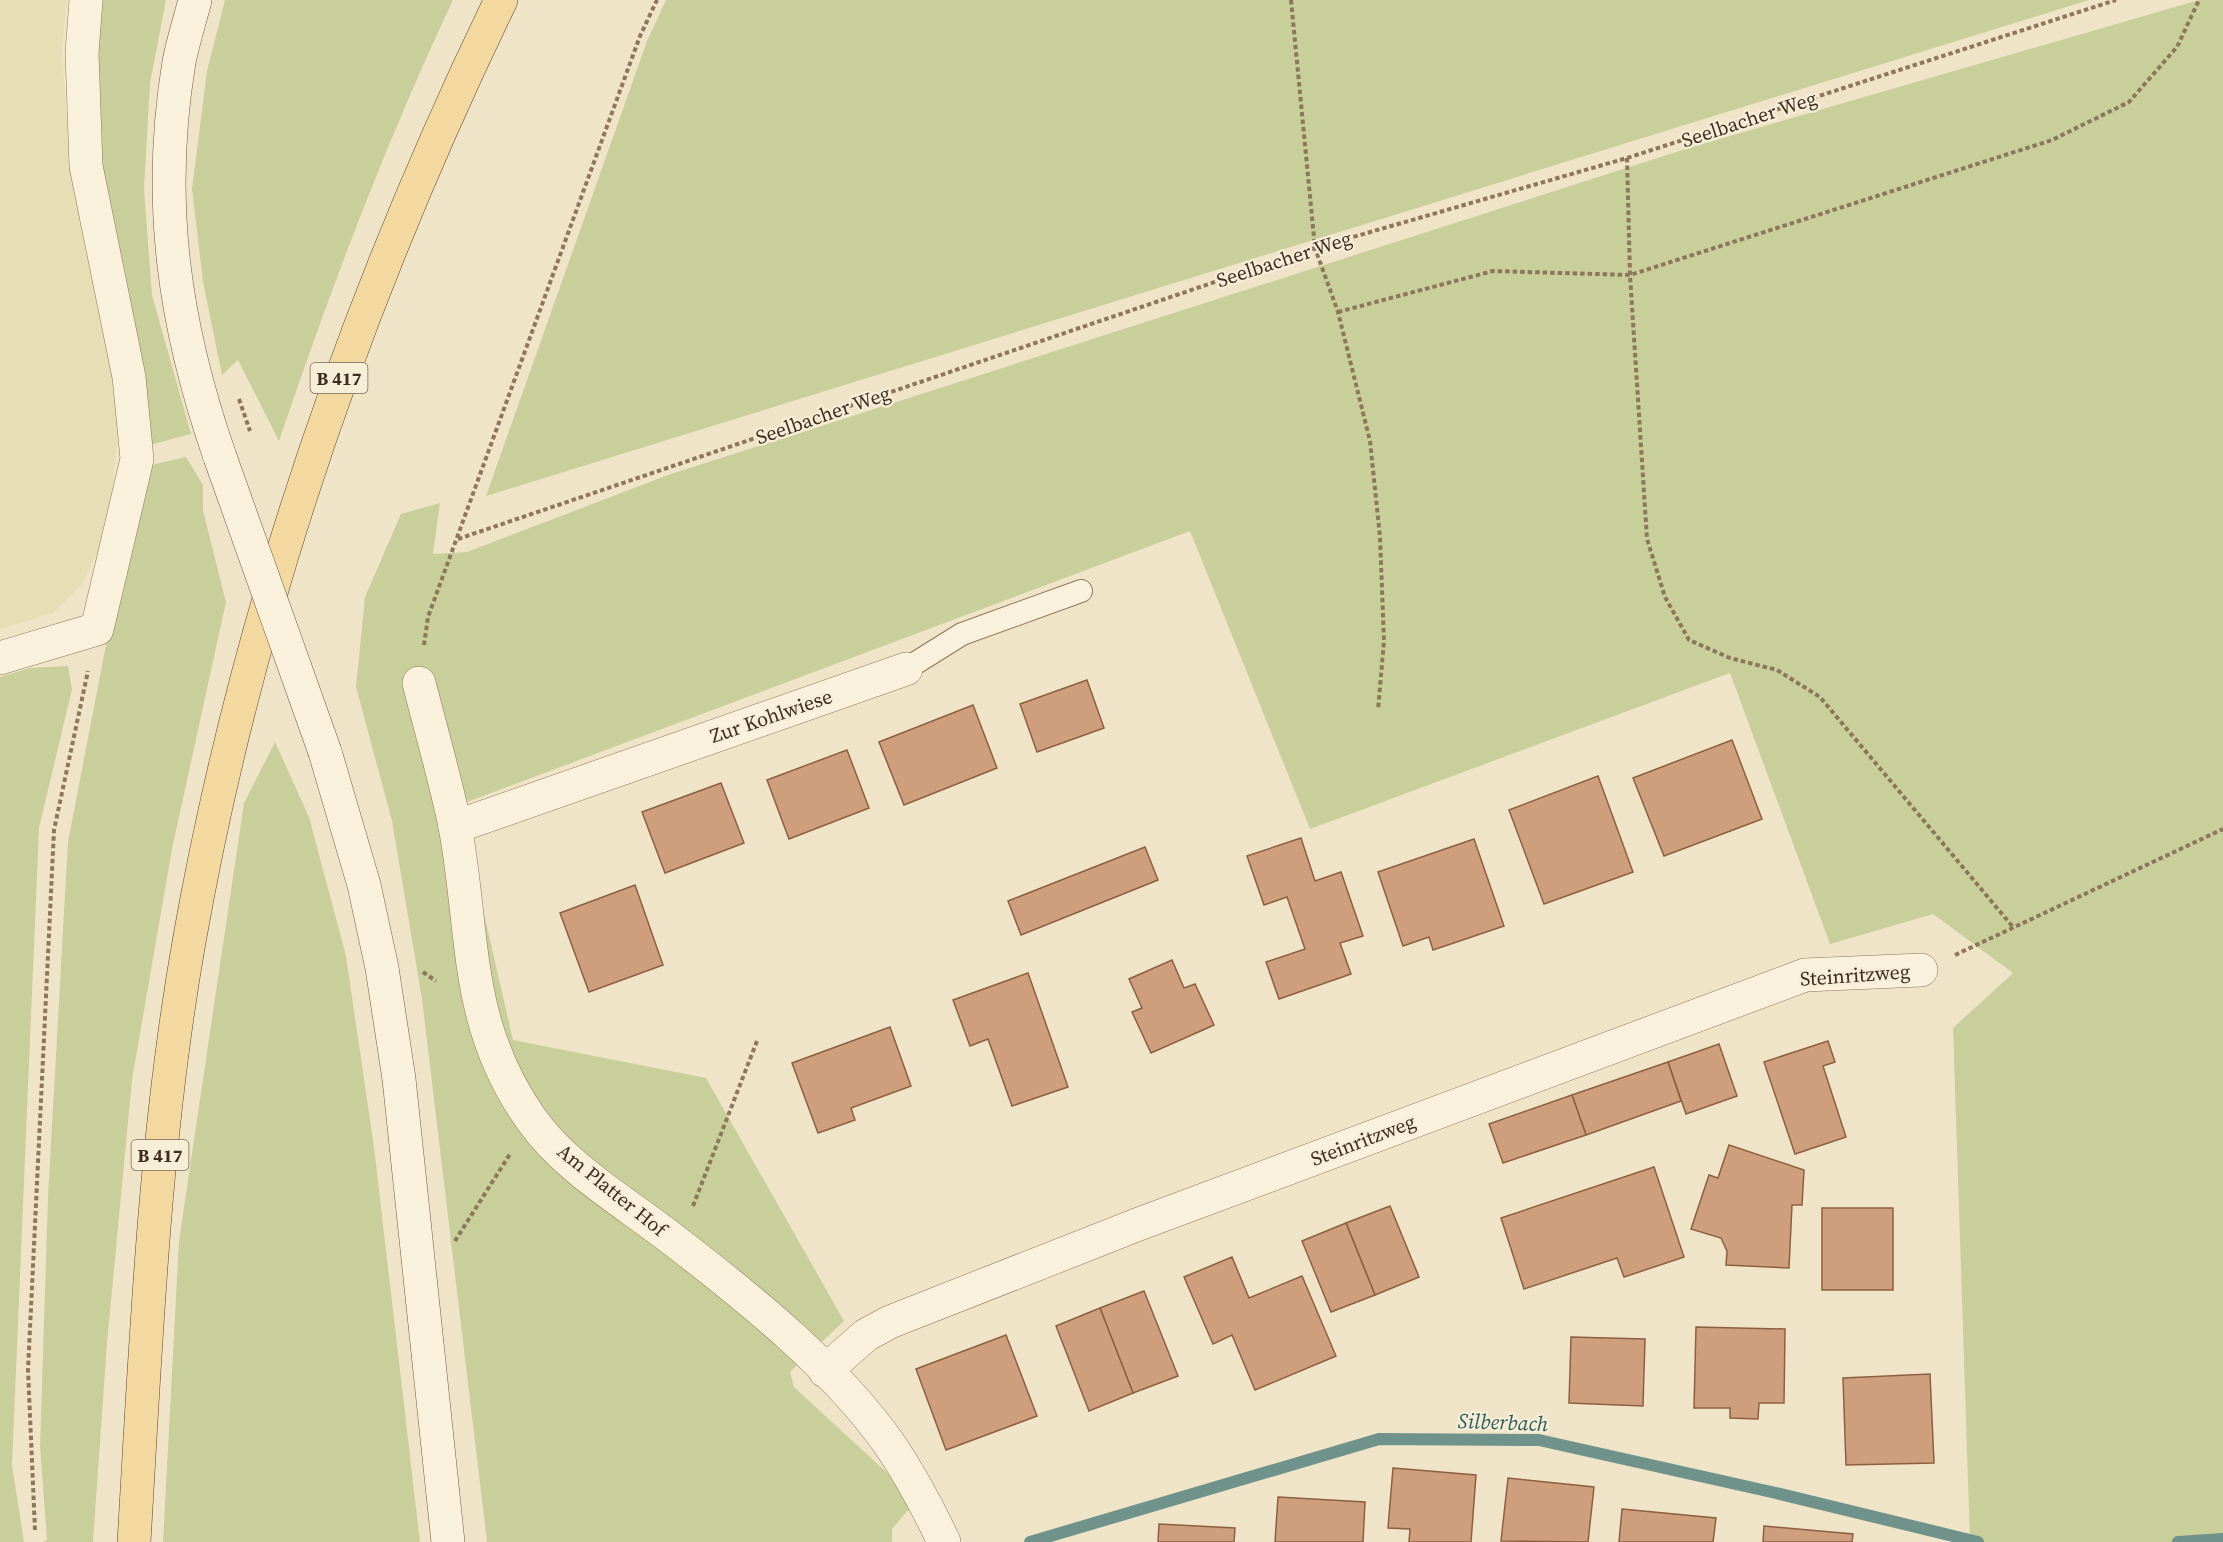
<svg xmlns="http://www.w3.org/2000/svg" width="2223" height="1542" font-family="'Source Serif 4',serif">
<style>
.farmland{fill:#e6deb5}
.green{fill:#c9cf9b}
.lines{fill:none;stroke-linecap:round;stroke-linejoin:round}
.stream{stroke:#6f938a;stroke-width:12}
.building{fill:#cf9f7d;stroke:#8d5f41;stroke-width:1.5}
.lane-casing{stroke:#8d765c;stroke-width:24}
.street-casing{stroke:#8d765c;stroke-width:34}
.secondary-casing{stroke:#6f573f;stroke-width:34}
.primary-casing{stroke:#5b4430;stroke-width:34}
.path{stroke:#8d765c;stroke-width:4;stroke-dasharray:4.5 3;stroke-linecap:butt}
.lane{stroke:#faf1dc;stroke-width:22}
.street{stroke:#faf1dc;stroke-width:33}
.secondary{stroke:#faf1dc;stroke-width:33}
.primary{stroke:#f3d9a0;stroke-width:33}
.secondary-bridge-casing{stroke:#6f573f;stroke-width:34;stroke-linecap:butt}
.path-bridge{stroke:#8d765c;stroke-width:4;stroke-dasharray:4.5 3;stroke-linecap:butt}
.secondary-bridge{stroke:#faf1dc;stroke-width:33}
.labels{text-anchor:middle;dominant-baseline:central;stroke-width:4.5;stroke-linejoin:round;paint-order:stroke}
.shield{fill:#f7eed8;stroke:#756857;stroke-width:1.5}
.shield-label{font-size:18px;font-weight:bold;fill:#3d2e20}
.street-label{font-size:20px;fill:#3d2e20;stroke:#f7eed8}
.water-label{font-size:21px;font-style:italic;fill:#2f5d5a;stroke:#f7eed8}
</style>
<rect width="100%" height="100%" fill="#f0e4c8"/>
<!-- farmland -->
<path class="farmland" d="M0,0H67L62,51L68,140L117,370L118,434L108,532L80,587L53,613L0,629Z"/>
<!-- green -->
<g class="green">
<path d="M99,0H166L150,83L144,189L152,295L191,434L146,446L97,166Z"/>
<path d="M225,0H453C385,144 330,291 279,441L238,360L222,375L203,282L192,189L207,71Z"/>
<path d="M666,0H2089L486,496L647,41Z"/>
<path d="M2199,0H2223V1542H1970L1953,1028L2013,973L1933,914L1830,944L1730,673L1310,829L1190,531L459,805L513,1040L706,1078L844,1321L790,1372L794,1387L896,1481L910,1508L892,1529V1542H487L422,999L392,821L356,687L365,597L401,514L440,503L433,554L467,552L668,475L1692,147Z"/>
<path d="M186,457L203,485V510L226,602L172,849L132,1080L107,1343L93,1542H43L47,1540L40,1447L48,1196L68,842L105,650L151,465Z"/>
<path d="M68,666L72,689L39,828L12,1465L24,1542H0V677L30,668Z"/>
<path d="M275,742L309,817L346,956L374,1147L420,1542H163L179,1241L244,803Z"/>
</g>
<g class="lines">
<!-- stream -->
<g class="stream">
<path d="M1030,1542L1379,1439L1539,1440L1776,1493L1978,1542"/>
<path d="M2178,1542L2223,1539"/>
</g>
</g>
<!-- building -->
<g class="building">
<path d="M1087,680L1104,728L1037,752L1020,704Z"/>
<path d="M973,705L997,768L904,805L879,742Z"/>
<path d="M1732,740L1762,819L1664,856L1633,778Z"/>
<path d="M847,750L869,808L789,839L767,780Z"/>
<path d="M1598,776L1633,872L1544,904L1509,810Z"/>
<path d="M721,783L744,843L665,873L642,812Z"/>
<path d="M1301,838L1315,881L1341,872L1363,936L1340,943L1351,974L1279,999L1266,962L1305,949L1287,897L1264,905L1247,856Z"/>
<path d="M1474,839L1504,926L1433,950L1429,937L1403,946L1378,872Z"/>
<path d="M1145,847L1158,880L1021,935L1008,901Z"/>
<path d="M635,885L663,965L589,992L560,913Z"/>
<path d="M1172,960L1184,988L1195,984L1214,1025L1151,1053L1132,1012L1142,1008L1129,979Z"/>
<path d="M1028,973L1068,1087L1012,1106L988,1039L970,1046L953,1000Z"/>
<path d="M890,1027L911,1086L851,1108L855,1120L818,1133L792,1063Z"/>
<path d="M1828,1041L1835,1062L1823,1066L1846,1137L1795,1154L1764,1062Z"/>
<path d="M1719,1044L1737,1096L1686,1114L1668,1062Z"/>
<path d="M1668,1062L1681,1101L1586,1135L1572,1095Z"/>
<path d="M1572,1095L1586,1135L1503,1163L1489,1124Z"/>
<path d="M1729,1145L1804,1170L1802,1205H1792L1789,1268L1726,1265L1727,1251L1721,1238L1691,1229L1709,1175L1718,1178Z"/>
<path d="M1654,1167L1684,1257L1624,1277L1617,1258L1524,1289L1501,1218Z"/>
<path d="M1390,1206L1419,1277L1375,1295L1346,1223Z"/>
<rect x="1822" y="1208" width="71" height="82"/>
<path d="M1346,1223L1375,1295L1331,1312L1302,1241Z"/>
<path d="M1232,1257L1249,1298L1302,1276L1336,1356L1255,1390L1232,1335L1213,1344L1184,1277Z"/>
<path d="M1144,1291L1178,1376L1133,1393L1100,1308Z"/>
<path d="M1100,1308L1133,1393L1089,1411L1056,1326Z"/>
<path d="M1696,1327L1785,1329L1784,1403H1759L1758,1419L1730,1418V1408H1694Z"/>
<path d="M1006,1335L1037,1416L946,1450L916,1369Z"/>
<path d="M1571,1337L1645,1339L1643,1406L1569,1403Z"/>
<path d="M1930,1374L1934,1463L1846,1465L1843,1378Z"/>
<path d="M1393,1468L1476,1475L1471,1542H1409L1410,1529L1388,1528Z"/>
<path d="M1508,1478L1594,1487L1588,1542L1501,1541Z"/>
<path d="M1278,1497L1365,1502L1363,1542H1275Z"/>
<path d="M1622,1509L1716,1518L1713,1542H1619Z"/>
<path d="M1159,1524L1235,1528L1234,1542H1158Z"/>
<path d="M1764,1526L1853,1534L1852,1542H1763Z"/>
</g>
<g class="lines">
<defs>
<path id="lane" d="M906,669L962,634L1081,591"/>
<g id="street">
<path d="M0,658L97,629L137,459L129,377L86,166L82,53L86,0"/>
<path d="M419,683C431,730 445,778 455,826C475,934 463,1023 531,1119C567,1170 628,1204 676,1242C750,1299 836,1368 890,1445C911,1476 928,1508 944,1542"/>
<path d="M455,827L906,669"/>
<path d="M825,1371L866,1335L890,1322L1139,1224L1805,975L1921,970"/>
</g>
<g id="secondary">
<path d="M195,0C190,20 183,41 179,62C156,201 174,325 220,457"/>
<path d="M325,752L364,885L382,968L399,1079L448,1542"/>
</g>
<path id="primary" d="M134,1542C146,1342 154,1140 189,942C247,613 356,300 501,0"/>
</defs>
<!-- lane casing -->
<use href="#lane" class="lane-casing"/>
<!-- street casing -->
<use href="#street" class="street-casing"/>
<!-- secondary casing -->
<use href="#secondary" class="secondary-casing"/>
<!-- primary casing -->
<use href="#primary" class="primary-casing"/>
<!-- path -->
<g class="path">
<path d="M1291,0L1315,248L1338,312L1370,441L1380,537L1384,641L1378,710"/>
<path d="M1627,158L1630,275L1647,539L1665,597L1689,640L1730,658L1777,670L1820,697L2013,927"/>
<path d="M1338,312L1493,271L1630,275L2052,140L2129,102L2177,47L2199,0"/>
<path d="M458,539L1315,248L1627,158L2116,0"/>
<path d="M424,645L428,617L640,36L657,0"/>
<path d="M1955,955L2223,829"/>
<path d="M423,972L436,981"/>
<path d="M693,1206L757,1041"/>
<path d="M455,1241L510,1154"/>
<path d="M35,1530L28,1370L54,830L88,671"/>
</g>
<!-- lane -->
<use href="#lane" class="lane"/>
<!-- street -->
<use href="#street" class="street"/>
<!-- secondary -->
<use href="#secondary" class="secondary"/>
<!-- primary -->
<use href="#primary" class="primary"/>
<defs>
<path id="secondary-bridge" d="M220,457L325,752"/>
</defs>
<!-- secondary-bridge casing -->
<use href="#secondary-bridge" class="secondary-bridge-casing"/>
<!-- path-bridge -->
<path class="path-bridge" d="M239,399L250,431"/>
<!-- secondary-bridge -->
<use href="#secondary-bridge" class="secondary-bridge"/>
</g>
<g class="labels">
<!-- shield labels -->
<g class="shield">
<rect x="310.5" y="363" width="57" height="30" rx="4.5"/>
<rect x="131.5" y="1140" width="57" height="30" rx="4.5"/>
</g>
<g class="shield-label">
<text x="339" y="378">B 417</text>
<text x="160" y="1155">B 417</text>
</g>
<!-- street labels -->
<g class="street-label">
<text transform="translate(1749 119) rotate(-18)">Seelbacher Weg</text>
<text transform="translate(1284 259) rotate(-18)">Seelbacher Weg</text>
<text transform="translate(823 415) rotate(-19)">Seelbacher Weg</text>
<text transform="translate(771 716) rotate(-19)">Zur Kohlwiese</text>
<text transform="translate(1855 975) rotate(-4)">Steinritzweg</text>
<text transform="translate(1363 1140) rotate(-21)">Steinritzweg</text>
<text transform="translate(612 1190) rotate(39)">Am Platter Hof</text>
</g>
<!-- water labels -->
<g class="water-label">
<text transform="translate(1503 1422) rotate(2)">Silberbach</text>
</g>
</g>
</svg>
